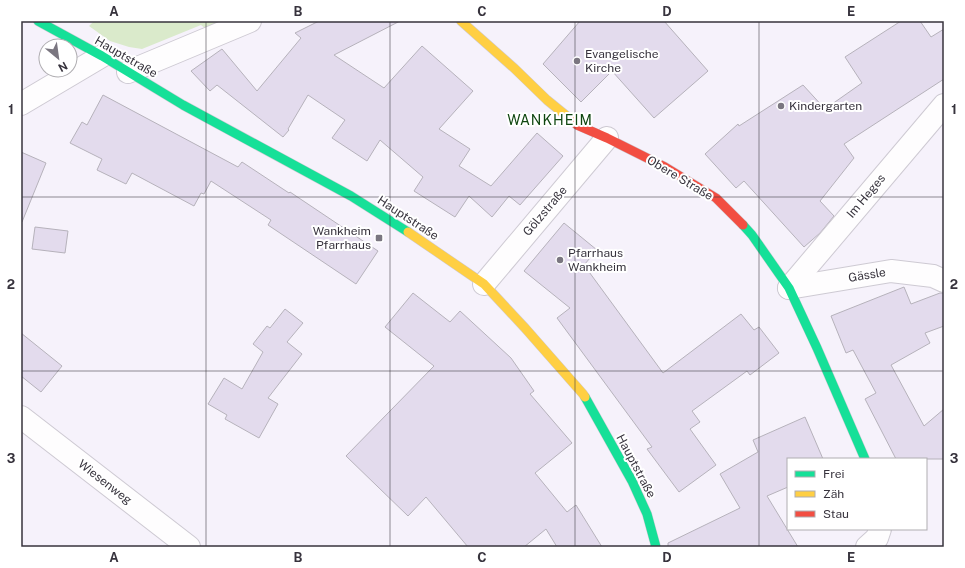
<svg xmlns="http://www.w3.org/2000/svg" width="965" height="568" font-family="'Public Sans',sans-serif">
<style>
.green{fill:#daeacb}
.building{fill:#e3dbed;stroke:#b6b2bb}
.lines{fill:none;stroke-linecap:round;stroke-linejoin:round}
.street-casing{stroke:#cecad3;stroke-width:24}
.fast-casing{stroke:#cecad3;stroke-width:10}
.slow-casing{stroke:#cecad3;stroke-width:10}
.jam-casing{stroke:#cecad3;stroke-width:10}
.street{stroke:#fefdfe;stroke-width:22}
.fast{stroke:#16e098;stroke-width:9}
.slow{stroke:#ffcf43;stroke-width:9}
.jam{stroke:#f24e42;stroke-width:9}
.grid{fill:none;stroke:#37333d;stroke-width:1;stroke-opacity:0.55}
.poi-dot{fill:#7a7680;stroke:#fff;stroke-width:1.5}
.labels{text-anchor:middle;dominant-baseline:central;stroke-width:4;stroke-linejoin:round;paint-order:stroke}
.poi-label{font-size:12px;fill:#37333d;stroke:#fff;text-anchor:start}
.street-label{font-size:12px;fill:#37333d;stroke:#fff}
.quarter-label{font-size:14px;letter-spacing:1px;fill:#0f4610;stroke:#fff}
.neatline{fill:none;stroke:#37333d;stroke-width:1.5}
.grid-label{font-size:13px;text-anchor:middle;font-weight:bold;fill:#37333d}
</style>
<rect width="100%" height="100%" fill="#f6f2fb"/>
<!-- green -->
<path class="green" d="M94,21H223L206,29L201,25L142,49L129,47L110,41L89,26Z"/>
<!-- building -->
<g class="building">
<path d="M319,21H400L334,55L384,88L422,46L473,91L439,129L470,149L459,166L491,186L537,133L563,156L520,205L509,196L492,217L469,196L455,217L414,191L423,177L380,140L367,161L332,138L345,120L308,95L288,129L289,130L283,137L217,85L210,91L191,71L222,49L257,91L301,38L295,33Z"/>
<path d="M580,21H664L708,71L654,118L612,71L581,102L543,64Z"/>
<path d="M901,21H920L931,37L944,29V79L844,144L854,158L820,201L834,216L820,233L804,247L744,181L736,188L705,154L738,124L739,126L803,85L825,109L862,83L845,57Z"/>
<path d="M103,95L238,167L242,162L289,193L290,192L378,251L356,284L268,225L271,220L211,181L204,194L201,193L194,206L132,173L126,184L97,170L102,159L70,143L82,122L87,125Z"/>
<path d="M21,152L46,163L22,222H21Z"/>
<path d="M564,223L597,250L584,265L663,373L741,314L754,330L759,327L779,353L750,375L747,371L692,411L700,422L690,429L716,465L679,492L647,449L652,447L557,318L570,308L524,271Z"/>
<path d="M35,227L68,231L65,253L32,249Z"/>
<path d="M904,287L911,304L940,293H944V326L925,333L930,343L891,365L924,426L944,409V459H896L865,399L876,393L853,350L846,353L831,316Z"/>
<path d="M413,293L450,322L460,311L511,358L534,391L530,394L572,443L535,473L567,512L576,505L602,547H557L546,529L524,547H468L426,497L408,516L346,456L434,366L385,327Z"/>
<path d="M285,309L303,323L287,342L302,354L268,398L278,404L259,438L225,419L227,415L208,404L224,378L242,389L263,352L253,344L267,326L270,328Z"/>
<path d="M21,333L62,366L41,392L21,376Z"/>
<path d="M805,417L823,459H788V487L767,496L798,547H668V543L740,508L720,474L758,452L753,440Z"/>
</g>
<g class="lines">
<defs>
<g id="street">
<path d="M128,72L250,21"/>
<path d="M21,104L102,56"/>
<path d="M484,284L607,138"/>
<path d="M789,288L944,105"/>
<path d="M789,288L891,271L933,276L944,281"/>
<path d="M21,417L189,547"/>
<path d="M867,547L877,538L880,529"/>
</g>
<g id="fast">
<path d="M38,21L102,56L183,105L351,196L408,232"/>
<path d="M743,225L752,235L789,288L817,348L865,459"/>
<path d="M585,397L632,481L647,514L656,547"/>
</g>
<g id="slow">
<path d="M461,21L514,68L547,100L574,122"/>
<path d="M408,232L484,284L525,328L583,394L585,397"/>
</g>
<path id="jam" d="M574,122L577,125L607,138L665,167L716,198L743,225"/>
</defs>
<!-- street casing -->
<use href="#street" class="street-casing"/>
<!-- fast casing -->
<use href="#fast" class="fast-casing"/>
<!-- slow casing -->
<use href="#slow" class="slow-casing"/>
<!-- jam casing -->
<use href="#jam" class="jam-casing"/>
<!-- street -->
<use href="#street" class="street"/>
<!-- fast -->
<use href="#fast" class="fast"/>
<!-- slow -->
<use href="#slow" class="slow"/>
<!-- jam -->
<use href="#jam" class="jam"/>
</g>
<!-- grid -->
<path class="grid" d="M206,21V547M390,21V547M575,21V547M759,21V547M21,197H944M21,371H944"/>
<!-- markers -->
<g class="poi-dot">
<circle cx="577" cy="61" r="4"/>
<circle cx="781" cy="106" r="4"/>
<rect x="375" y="234" width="8" height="8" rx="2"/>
<circle cx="560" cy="260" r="4"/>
</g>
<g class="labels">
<!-- poi labels -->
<g class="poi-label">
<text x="585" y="54">Evangelische<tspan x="585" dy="14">Kirche</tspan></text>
<text x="789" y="106">Kindergarten</text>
<text x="371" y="231" text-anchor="end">Wankheim<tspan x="371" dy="14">Pfarrhaus</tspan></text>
<text x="568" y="253">Pfarrhaus<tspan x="568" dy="14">Wankheim</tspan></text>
</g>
<!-- street labels -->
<g class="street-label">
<text transform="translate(126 57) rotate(30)">Hauptstraße</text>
<text transform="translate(680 178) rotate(31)">Obere Straße</text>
<text transform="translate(866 196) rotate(-50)">Im Heges</text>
<text transform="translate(545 211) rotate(-50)">Gölzstraße</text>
<text transform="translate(408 218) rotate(33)">Hauptstraße</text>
<text transform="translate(867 275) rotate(-9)">Gässle</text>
<text transform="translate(636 466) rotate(62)">Hauptstraße</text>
<text transform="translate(105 482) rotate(38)">Wiesenweg</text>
</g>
<!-- quarter labels -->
<g class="quarter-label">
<text x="550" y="120">WANKHEIM</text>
</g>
</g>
<!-- border -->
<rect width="965" height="568" fill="none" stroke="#ffffff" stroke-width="44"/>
<!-- legend -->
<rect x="787" y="458" width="140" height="72" fill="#ffffff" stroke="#afadb1"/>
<rect x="795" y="471" width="20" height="6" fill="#16e098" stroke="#afadb1"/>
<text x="823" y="478" font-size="12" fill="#37333d">Frei</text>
<rect x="795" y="491" width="20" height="6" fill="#ffcf43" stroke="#afadb1"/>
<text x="823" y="498" font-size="12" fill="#37333d">Zäh</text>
<rect x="795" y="511" width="20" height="6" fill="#f24e42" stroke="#afadb1"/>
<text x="823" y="518" font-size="12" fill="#37333d">Stau</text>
<!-- north arrow -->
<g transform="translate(58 58) rotate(151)"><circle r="19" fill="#ffffff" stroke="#afadb1"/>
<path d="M0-3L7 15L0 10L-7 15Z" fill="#7a7680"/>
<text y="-6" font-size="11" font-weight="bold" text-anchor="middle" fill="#37333d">N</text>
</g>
<rect x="22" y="22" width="921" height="524" class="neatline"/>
<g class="grid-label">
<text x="114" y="16">A</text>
<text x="298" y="16">B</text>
<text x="482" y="16">C</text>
<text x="667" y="16">D</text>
<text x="851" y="16">E</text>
<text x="11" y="114">1</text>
<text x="954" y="114">1</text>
<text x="11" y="289">2</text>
<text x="954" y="289">2</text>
<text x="11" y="463">3</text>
<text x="954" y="463">3</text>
<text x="114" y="562">A</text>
<text x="298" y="562">B</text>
<text x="482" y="562">C</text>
<text x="667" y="562">D</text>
<text x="851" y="562">E</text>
</g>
</svg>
